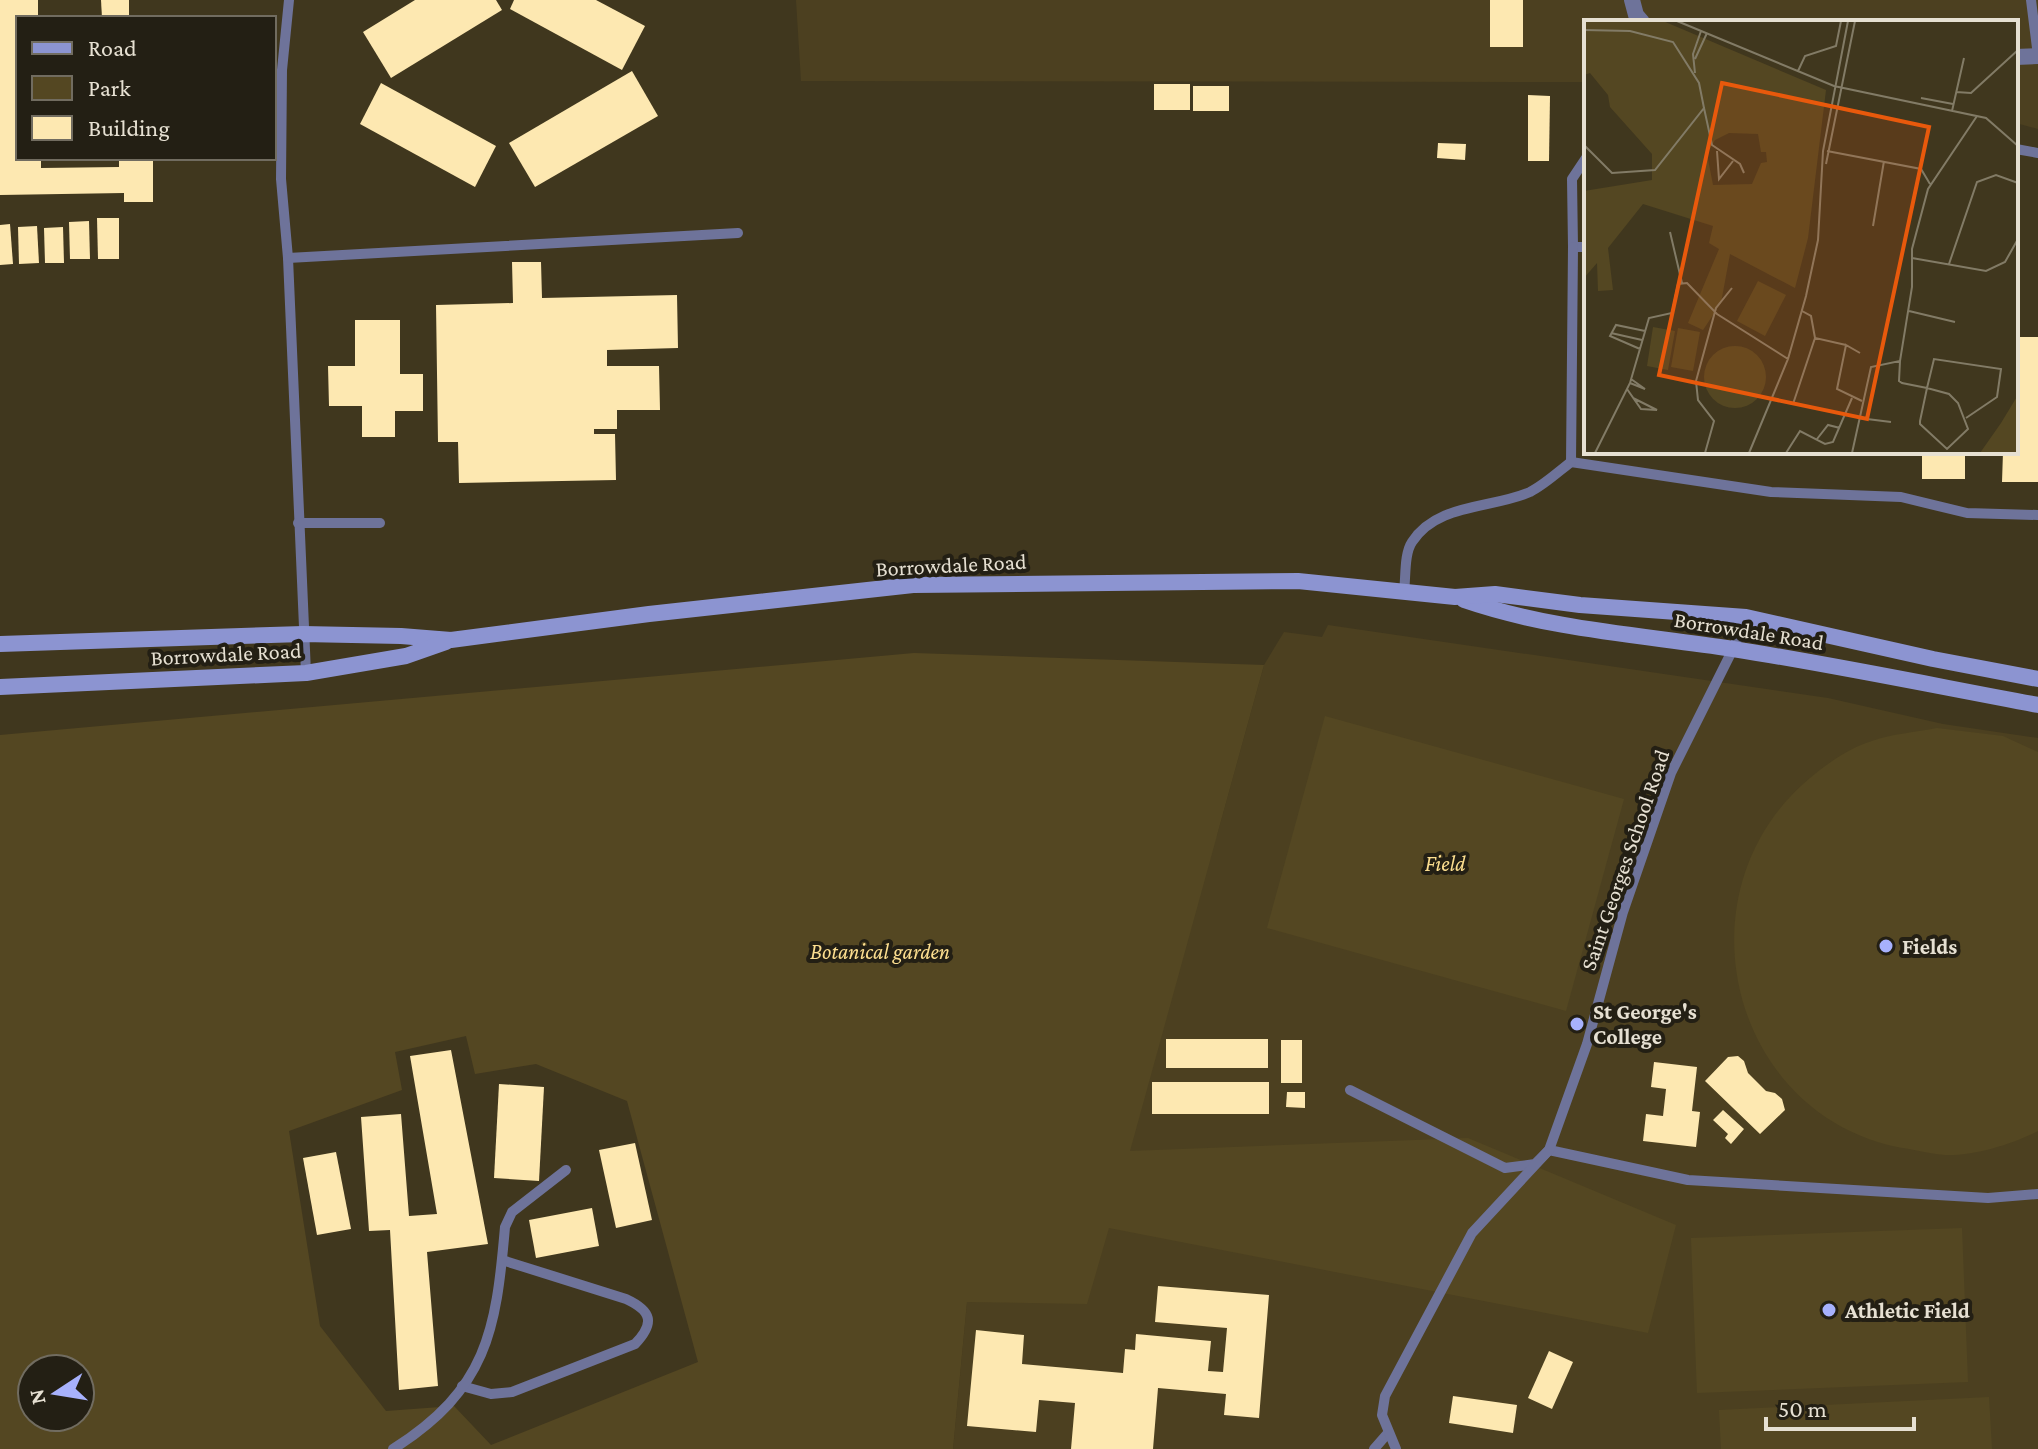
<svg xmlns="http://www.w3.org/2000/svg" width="2038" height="1449" font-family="'Crimson Pro',serif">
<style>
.built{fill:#4c4020}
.green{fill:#544722;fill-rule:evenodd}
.building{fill:#fde8b1}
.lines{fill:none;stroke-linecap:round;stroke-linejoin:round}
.service{stroke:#6e739a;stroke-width:10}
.minor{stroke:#6e739a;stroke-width:16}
.secondary{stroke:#8c94d1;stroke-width:16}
.poi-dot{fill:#a7b1fc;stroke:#231f14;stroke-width:3}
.labels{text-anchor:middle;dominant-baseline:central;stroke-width:8;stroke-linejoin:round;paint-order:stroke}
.street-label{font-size:22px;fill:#e6e0d2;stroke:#231f14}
.park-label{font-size:22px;font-style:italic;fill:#fcde8f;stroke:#231f14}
.poi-label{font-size:22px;font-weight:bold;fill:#e6e0d2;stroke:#231f14;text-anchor:start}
.inset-road{fill:none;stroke:#827b66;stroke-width:2}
.view{fill:#e8590c;fill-opacity:0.15;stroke:#e8590c;stroke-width:4}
.inset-edge{fill:none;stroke:#e6e0d2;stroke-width:4}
</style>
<rect width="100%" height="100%" fill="#40371e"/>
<!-- built -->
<g class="built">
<path d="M796,0H2038V129L2016,123V22H1586V82L801,81Z"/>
<path d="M1328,625L1828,698L1943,724L2038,738V1449H953L967,1302L1217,835L1264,665L1284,632L1322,637Z"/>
</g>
<!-- green -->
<g class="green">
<path d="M914,653L1264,665L1130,1151L1468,1138L1676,1225L1648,1333L1109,1228L1087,1304L967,1302L953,1449H0V735ZM466,1036L475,1074L536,1064L627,1101L698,1362L491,1445L454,1406L386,1411L320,1326L289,1131L402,1090L395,1052ZM32,1369H80V1417H32Z"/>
<path d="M1325,716L1624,799L1566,1011L1267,928Z"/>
<path d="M1937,728L2003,736L2038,752V1131C2012,1144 1975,1156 1945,1155C1933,1154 1921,1151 1909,1149C1731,1122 1673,892 1810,778C1828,763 1849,748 1872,741C1892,734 1916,732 1937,728Z"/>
<path d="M1962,1228L1968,1382L1697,1393L1691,1238Z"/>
<path d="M1989,1397L1992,1449H1721L1719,1410Z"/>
</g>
<!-- building -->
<g class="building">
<path d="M0,0H38V18H18V158H41V168L119,167V158H153V202H124V193L0,195Z"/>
<path d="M101,0H129V18H102Z"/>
<path d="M415,0H496L502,10L391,78L363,32Z"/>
<path d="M514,0H596L645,26L622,70L510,9Z"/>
<rect x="1490" y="0" width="33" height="47"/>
<path d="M632,71L658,116L535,187L509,143Z"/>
<path d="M381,83L496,146L475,187L360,124Z"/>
<rect x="1154" y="84" width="36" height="26"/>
<rect x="1193" y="86" width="36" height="25"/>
<path d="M1528,95L1550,96L1549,161H1528Z"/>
<path d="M1438,143L1466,144L1465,160L1437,158Z"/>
<path d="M97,218H119V259H98Z"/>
<path d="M89,221L90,259H70L69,222Z"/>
<path d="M10,224L13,264L0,265V225Z"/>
<path d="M37,226L39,263L19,264L18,227Z"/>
<path d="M63,227L64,263H45L44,228Z"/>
<path d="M512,262H541L542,298L677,295L678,348L607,350V366H659L660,410H617V429H594V434H615L616,480L459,483L458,442H438L436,305L513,303Z"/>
<path d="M355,320H400V374H423V411H395V437H362V406H329L328,366H355Z"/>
<path d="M2016,337H2038V482H2002L2003,452H2016Z"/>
<rect x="1922" y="452" width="43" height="27"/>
<rect x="1166" y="1039" width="102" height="29"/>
<rect x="1281" y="1040" width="21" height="43"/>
<path d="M451,1050L488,1244L427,1252L438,1386L399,1390L390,1230L369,1231L361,1117L401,1114L409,1216L437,1214L410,1056Z"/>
<path d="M1738,1056L1744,1061L1748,1073L1766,1091L1775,1093L1782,1099L1785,1110L1760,1134L1705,1081L1728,1057Z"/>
<path d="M1654,1062L1697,1067L1692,1111L1700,1112L1696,1147L1643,1141L1646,1114L1663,1116L1666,1089L1651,1087Z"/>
<rect x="1152" y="1082" width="117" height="32"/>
<path d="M499,1084L544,1087L539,1181L494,1178Z"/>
<path d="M1287,1092H1305V1108L1286,1107Z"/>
<path d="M1723,1110L1744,1129L1731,1144L1725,1138L1728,1134L1713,1120Z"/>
<path d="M635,1143L652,1220L616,1228L599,1150Z"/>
<path d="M336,1152L351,1229L317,1235L303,1158Z"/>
<path d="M592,1208L599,1246L536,1258L529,1220Z"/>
<path d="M1158,1286L1269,1295L1259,1418L1224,1415L1226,1394L1158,1388L1153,1449H1071L1075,1403L1039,1400L1036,1432L967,1426L976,1330L1024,1335L1022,1364L1123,1373L1125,1349L1135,1350L1136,1334L1211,1341L1208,1371L1223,1372L1227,1328L1155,1322Z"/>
<path d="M1549,1351L1573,1362L1552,1409L1528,1398Z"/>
<path d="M1453,1396L1517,1405L1513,1433L1449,1423Z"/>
</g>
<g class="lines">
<!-- service -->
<g class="service">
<path d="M289,0L282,70L281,179L288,258L306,673"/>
<path d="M2031,0L2038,56"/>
<path d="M2016,149L2038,153"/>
<path d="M1586,158L1572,179L1573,247H1586"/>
<path d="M288,258L738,233"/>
<path d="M1571,462L1771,492L1901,497L1967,513L2038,515"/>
<path d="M298,523H380"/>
<path d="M1404,591C1406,577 1404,554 1412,542C1437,503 1491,509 1530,492C1544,485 1558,472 1571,462L1573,247"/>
<path d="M1350,1090L1505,1168L1535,1164L1549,1150L1688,1180L1988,1198L2038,1194"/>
<path d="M462,1386L491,1394L512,1392L635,1344C655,1323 652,1311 626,1299L502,1260"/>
<path d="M393,1449C487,1389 496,1332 505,1227L512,1212L566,1170"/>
<path d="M1374,1449L1388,1433"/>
<path d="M1396,1449L1382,1415L1385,1396L1472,1233L1549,1150L1587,1044L1623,912L1671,773L1733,649L1746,617"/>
</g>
<!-- minor -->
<g class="minor">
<path d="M1632,0L1636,15L1642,22"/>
<path d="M2016,57L2038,56"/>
</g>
<!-- secondary -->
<g class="secondary">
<path d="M1464,600C1551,630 1642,635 1733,649C1835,665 1936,686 2038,705"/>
<path d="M0,644L303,634L401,636L451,640L649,614L913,585L1298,581L1455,597L1495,594L1580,605L1746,617L1933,659L2038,679"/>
<path d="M0,687L306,673L406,656L446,642"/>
</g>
</g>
<!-- markers -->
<g class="poi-dot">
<circle cx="1886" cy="946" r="8"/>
<circle cx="1577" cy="1024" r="8"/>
<circle cx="1829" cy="1310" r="8"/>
</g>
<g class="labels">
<!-- street labels -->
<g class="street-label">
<text transform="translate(951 565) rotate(-3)">Borrowdale Road</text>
<text transform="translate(1749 631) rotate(9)">Borrowdale Road</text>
<text transform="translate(226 654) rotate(-3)">Borrowdale Road</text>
<text transform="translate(1625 860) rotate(-71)">Saint Georges School Road</text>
</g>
<!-- park labels -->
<g class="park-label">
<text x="1445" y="863">Field</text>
<text x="880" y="951">Botanical garden</text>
</g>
<!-- poi labels -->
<g class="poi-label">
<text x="1902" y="946">Fields</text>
<text x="1593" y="1011">St George's<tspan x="1593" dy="25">College</tspan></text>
<text x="1845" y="1310">Athletic Field</text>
</g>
</g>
<!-- overview -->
<g transform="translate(1584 20)">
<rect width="434" height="434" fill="#40371e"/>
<path d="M0,1H79L242,70L224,218L211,268L146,234L137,283L119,310L104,303L135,229L125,223L129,206L59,184L24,228L29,270L14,271L13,243L0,258V171L68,160V134L26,87L24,75L6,53L0,55ZM145,113L174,114L177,132H182L183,142L177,143L168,164L129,165L123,134L131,120ZM174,261L202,275L181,316L153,301ZM69,307L91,311L84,350L63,346ZM94,308L116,312L109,351L87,347ZM120 357a31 31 0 1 1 62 0a31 31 0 1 1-62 0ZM434,375V433H396L417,403Z" fill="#544722" fill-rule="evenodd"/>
<path class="inset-road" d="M93,1L250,66L402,98L434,126M0,10L46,11L89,22L115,63L120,88L71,150L28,153L0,125M111,39L123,13M214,51L221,36L252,26L257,1M111,53L109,34L117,11M372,72L387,73L434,30M337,78L369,84M120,88L128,125L156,144L160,153M368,91L380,38M133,131L135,159L149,141M243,131L337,149L346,164M242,144L271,1M289,206L300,141M86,212L98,263M328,238L402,251L421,242L434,219M365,244L393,162L412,155L434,163M218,291L227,296L231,318L262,325M325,291L371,302M27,313L58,320M56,329L26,316L32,305L61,311M276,333L262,325L253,369L278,381M316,341L315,361L318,363L343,368L365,374L374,383L384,409L363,429L336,404V401L343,368L350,339L417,349L413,377L382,398M46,363L61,369L47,359M43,369L57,389L73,390L49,378M209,384L231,318M275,398L307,402M233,419L244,405L256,408M11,433L46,363L65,298L88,293L94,264L103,263L133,294L204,339M121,433L130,401L114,380L112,361L132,288L148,268M165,433L204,339L222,276L234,220L239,131L264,1M202,433L216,411L241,424L249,422L268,378M268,433L287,347L316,341L328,267V229L344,169L393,96"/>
<path class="view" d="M138,63L345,107L283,399L75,355Z"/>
<rect width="434" height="434" class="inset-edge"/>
</g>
<!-- legend -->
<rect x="16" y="16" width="260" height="144" fill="#231f14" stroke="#716c60" stroke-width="2"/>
<rect x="32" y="42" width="40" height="12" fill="#8c94d1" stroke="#716c60" stroke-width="2"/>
<text x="88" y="56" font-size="24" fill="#e6e0d2">Road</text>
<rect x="32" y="76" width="40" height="24" fill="#544722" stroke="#716c60" stroke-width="2"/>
<text x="88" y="96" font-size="24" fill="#e6e0d2">Park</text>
<rect x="32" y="116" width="40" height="24" fill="#fde8b1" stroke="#716c60" stroke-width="2"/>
<text x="88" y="136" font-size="24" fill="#e6e0d2">Building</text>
<!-- north arrow -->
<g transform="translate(56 1393) rotate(258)"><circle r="38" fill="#231f14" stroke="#716c60" stroke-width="2"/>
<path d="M0-6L14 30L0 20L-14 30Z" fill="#a7b1fc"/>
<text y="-12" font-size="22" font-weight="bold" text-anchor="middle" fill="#e6e0d2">N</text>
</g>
<!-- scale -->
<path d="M1766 1417v12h148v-12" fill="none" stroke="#e6e0d2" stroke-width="4"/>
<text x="1778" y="1417" font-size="24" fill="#e6e0d2" stroke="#231f14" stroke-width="6" paint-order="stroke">50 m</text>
</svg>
